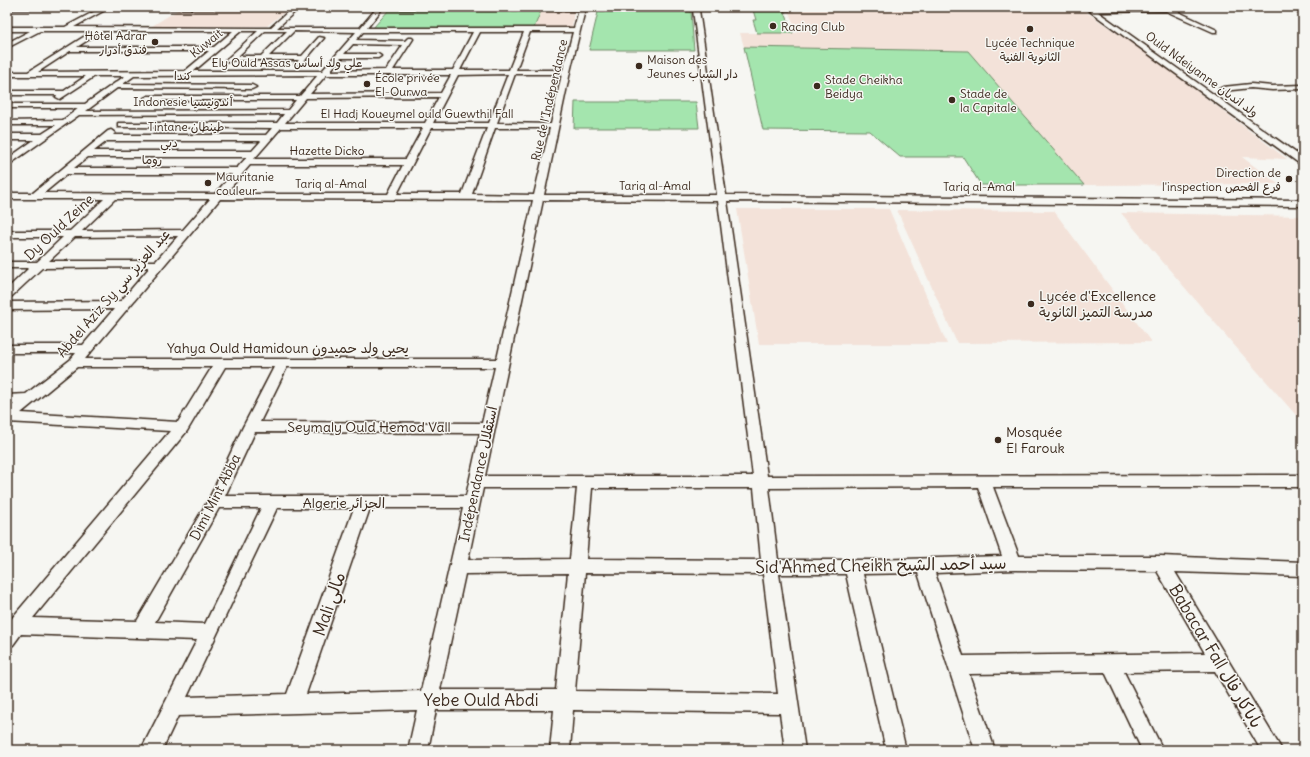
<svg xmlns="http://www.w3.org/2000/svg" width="1310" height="757" font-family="Delius,'Playpen Sans Arabic',sans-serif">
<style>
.built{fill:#f3e2d9}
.green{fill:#a4e5ae;stroke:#708866}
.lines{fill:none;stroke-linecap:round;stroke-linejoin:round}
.minor-casing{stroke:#3b2a1e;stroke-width:3}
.minor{fill:#f6f6f2;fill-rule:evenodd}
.poi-dot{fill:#3b2a1e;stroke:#f6f6f2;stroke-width:1.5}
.labels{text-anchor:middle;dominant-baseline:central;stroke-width:3;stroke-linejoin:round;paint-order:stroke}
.far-poi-label{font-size:12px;fill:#3b2a1e;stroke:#f6f6f2;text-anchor:start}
.far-street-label{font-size:12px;fill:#3b2a1e;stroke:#f6f6f2}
.street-label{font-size:14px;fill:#3b2a1e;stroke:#f6f6f2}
.poi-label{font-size:14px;fill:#3b2a1e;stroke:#f6f6f2;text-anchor:start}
.near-street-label{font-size:17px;fill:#3b2a1e;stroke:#f6f6f2}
</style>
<rect width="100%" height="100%" fill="#f6f6f2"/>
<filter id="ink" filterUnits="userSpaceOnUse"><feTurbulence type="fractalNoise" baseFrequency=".025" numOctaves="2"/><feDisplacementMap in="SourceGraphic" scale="8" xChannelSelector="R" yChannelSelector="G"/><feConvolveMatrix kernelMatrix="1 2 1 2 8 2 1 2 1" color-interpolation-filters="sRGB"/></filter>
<g filter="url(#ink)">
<!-- built -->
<g class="built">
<path d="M797,7H1079L1150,56L1287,159L1242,157L1278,184L1084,185L968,51L744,47L740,33H797L788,10H798Z"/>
<path d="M178,10H287L267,26H152Z"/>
<path d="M541,11H574L572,28H534Z"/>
<path d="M737,209H889L947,344H759Z"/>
<path d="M897,210L1054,211L1151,342L957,343Z"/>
<path d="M1121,213L1303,216V423L1234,345Z"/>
</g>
<!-- green -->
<g class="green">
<path d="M389,10L541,11L534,28H373Z"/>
<path d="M753,10H784L793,33H757L753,20H756Z"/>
<path d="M598,12H691L694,50H589Z"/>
<path d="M744,47L968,51L1084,185H981L963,157H900L870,131L763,130Z"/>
<path d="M575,102H696L699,128H574Z"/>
</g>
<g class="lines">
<defs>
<g id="minor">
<path d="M7,7H793V9L791,10H699L726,195L1303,200V206L727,201L767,476L1303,475V487H993L1019,556H1161L1303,562V576L1175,572L1282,750H1261L1215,671L1124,672L1163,750H1142L1105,672L969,674L995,750H975L918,573L863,574L906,750H886L846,574H779L805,750H785L780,713L573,710L570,750H550L554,710H436L428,750H408L417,710L178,716L162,750H141L197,640L21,634L13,645L7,647V624L170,431L7,422V410L14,404L7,405V395L26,394L70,360L76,353H7V345H83L114,309L7,310V302L121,301L150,267L42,268L11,297L7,298V289L29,268H7V262H37L63,237H7V231H70L104,199H7V193H33L108,131L111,130L115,133L113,135H266L272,128L121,127H118V123H277L284,114L79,115L7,166V159L34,140H7V134H42L56,125H7V121L63,120L79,108H7V104H85L125,76H95L60,99L56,97L57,95H7V91H64L86,76H7V72H28L93,31H40L7,48V43L30,31H7V27H65L99,9H8ZM107,9H291L270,28L74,27ZM298,9H376L360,28H277ZM382,9L579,10L574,28H367ZM585,10H693L717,195H544L570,72ZM102,31H233L214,47H77ZM241,31H258L229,57L225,61L226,62H230L233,60H299L295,64L299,66L301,65L324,38L319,37L302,56H269L294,31L356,32L322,71H194ZM265,31H287L261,56H238ZM363,32H473L453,70H393L413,39L412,38H408L405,41L356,40ZM480,32H524L509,70H460ZM530,32H573L563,70H516ZM353,44L403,45L386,70L330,71L341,58H378L381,56L378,54H344ZM70,51H209L185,71L38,72ZM508,74L489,123H433L458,75ZM515,74H562L551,124L497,123ZM318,75L300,96H148L144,98L148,100H296L288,110L86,111L117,88L252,89L256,87L252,85L123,84L134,76ZM326,75H451L441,93L310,94ZM439,97L425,123H285L306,98ZM281,128H423L406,159H254ZM431,128H487L462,194H397ZM495,128H550L534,195L472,194ZM107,141H261L252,151H94ZM88,157H247L237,168H74ZM250,165H403L388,194H225ZM67,174H232L215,194L44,193ZM115,199H210L183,230L82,231ZM220,199L533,200L497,359H85ZM543,200L718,201L753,476H485ZM178,236L156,261H49L75,237ZM77,367H212L178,422L21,413ZM225,367H274L243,427L209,499L137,621L33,618L187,431ZM287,367H495L482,423L260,422ZM255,432L480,433L466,496H225ZM978,487L1002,556L873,560H778L769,488ZM483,488H577L570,559L468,560ZM592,488H754L761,560L586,559ZM219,508H261L205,624L155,622ZM277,508H354L287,694L187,697ZM370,508H463L421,691L306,694ZM1014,570L1157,571L1205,653L963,656L935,573ZM568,573L556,690H440L465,574ZM585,573L763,574L778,694L575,691Z"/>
<path d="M1084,7H1168L1217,30V32H1213L1166,11L1098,12L1303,158V165L1300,164Z"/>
<path d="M1282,7H1292L1303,10V14Z"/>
<path d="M1251,84L1272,86L1303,85V89L1272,90L1251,88L1223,91L1219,89L1223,87Z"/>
</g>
</defs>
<!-- minor casing -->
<use href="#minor" class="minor-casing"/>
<!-- minor -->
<use href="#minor" class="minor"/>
</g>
</g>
<!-- markers -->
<g class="poi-dot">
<circle cx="773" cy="26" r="4"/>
<circle cx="1030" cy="29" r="4"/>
<circle cx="155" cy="42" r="4"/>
<circle cx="639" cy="66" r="4"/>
<circle cx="367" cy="84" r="4"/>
<circle cx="817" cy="86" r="4"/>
<circle cx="952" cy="100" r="4"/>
<circle cx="1289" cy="179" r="4"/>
<circle cx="208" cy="183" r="4"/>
<circle cx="1031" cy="304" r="4"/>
<circle cx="998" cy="440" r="4"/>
</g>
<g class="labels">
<!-- far-poi labels -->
<g class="far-poi-label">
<text x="781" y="26">Racing Club</text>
<text x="147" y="35" text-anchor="end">Hôtel Adrar<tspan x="147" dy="14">فندق أدرار</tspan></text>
<text x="1030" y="42" text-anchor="middle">Lycée Technique<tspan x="1030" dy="14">الثانوية الفنية</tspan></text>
<text x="647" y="59">Maison des<tspan x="647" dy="14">Jeunes دار الشباب</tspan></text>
<text x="375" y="77">École privée<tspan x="375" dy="14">El-Ourwa</tspan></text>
<text x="825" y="79">Stade Cheikha<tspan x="825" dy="14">Beidya</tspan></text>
<text x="960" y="93">Stade de<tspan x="960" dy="14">la Capitale</tspan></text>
<text x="1281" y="172" text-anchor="end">Direction de<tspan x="1281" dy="14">l'inspection فرع الفحص</tspan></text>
<text x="216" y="176">Mauritanie<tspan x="216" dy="14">couleur</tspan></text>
</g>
<!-- far-street labels -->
<g class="far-street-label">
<text transform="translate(206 43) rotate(-39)">Kuwait</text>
<text x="287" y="62">Ely Ould Assas علي ولد أساس</text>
<text transform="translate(1202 74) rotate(36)">Ould Ndeiyanne ولد انديان</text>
<text x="183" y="75">كندا</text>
<text transform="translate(549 100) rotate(-77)">Rue de l'Indépendance</text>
<text x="183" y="101">Indonesie أندونيسيا</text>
<text x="417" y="113">El Hadj Koueymel ould Guewthil Fall</text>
<text x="186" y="126">Tintane طينطان</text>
<text x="169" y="142">دبي</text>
<text x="327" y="150">Hazette Dicko</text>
<text x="152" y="159">روما</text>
<text x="331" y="183">Tariq al-Amal</text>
<text x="655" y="185">Tariq al-Amal</text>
<text x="979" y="186">Tariq al-Amal</text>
</g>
<!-- street labels -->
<g class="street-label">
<text transform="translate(59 227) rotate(-43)">Dy Ould Zeine</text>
<text transform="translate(113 293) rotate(-49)">Abdel Aziz Sy عبد العزيز سي</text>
<text x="288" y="348">Yahya Ould Hamidoun يحيى ولد حميدون</text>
<text x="369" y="427">Seymaly Ould Hemod Vall</text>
<text transform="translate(478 474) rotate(-78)">Indépendance استقلال</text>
<text transform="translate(215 497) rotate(-63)">Dimi Mint Abba</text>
<text x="344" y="503">Algerie الجزائر</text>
</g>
<!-- poi labels -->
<g class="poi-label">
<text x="1039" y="296">Lycée d'Excellence<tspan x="1039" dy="16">مدرسة التميز الثانوية</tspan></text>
<text x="1006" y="432">Mosquée<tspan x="1006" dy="16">El Farouk</tspan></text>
</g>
<!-- near-street labels -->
<g class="near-street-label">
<text transform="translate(881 565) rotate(-1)">Sid'Ahmed Cheikh سيد أحمد الشيخ</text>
<text transform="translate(329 604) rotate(-71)">Mali مالي</text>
<text transform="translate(1216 656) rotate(59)">Babacar Fall باباكار فال</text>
<text x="481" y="700">Yebe Ould Abdi</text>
</g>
</g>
<!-- margin -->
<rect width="1310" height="757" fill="none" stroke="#f6f6f2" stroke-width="24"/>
<rect x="12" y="12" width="1286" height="733" fill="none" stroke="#3b2a1e" stroke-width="1.5" filter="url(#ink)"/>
</svg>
